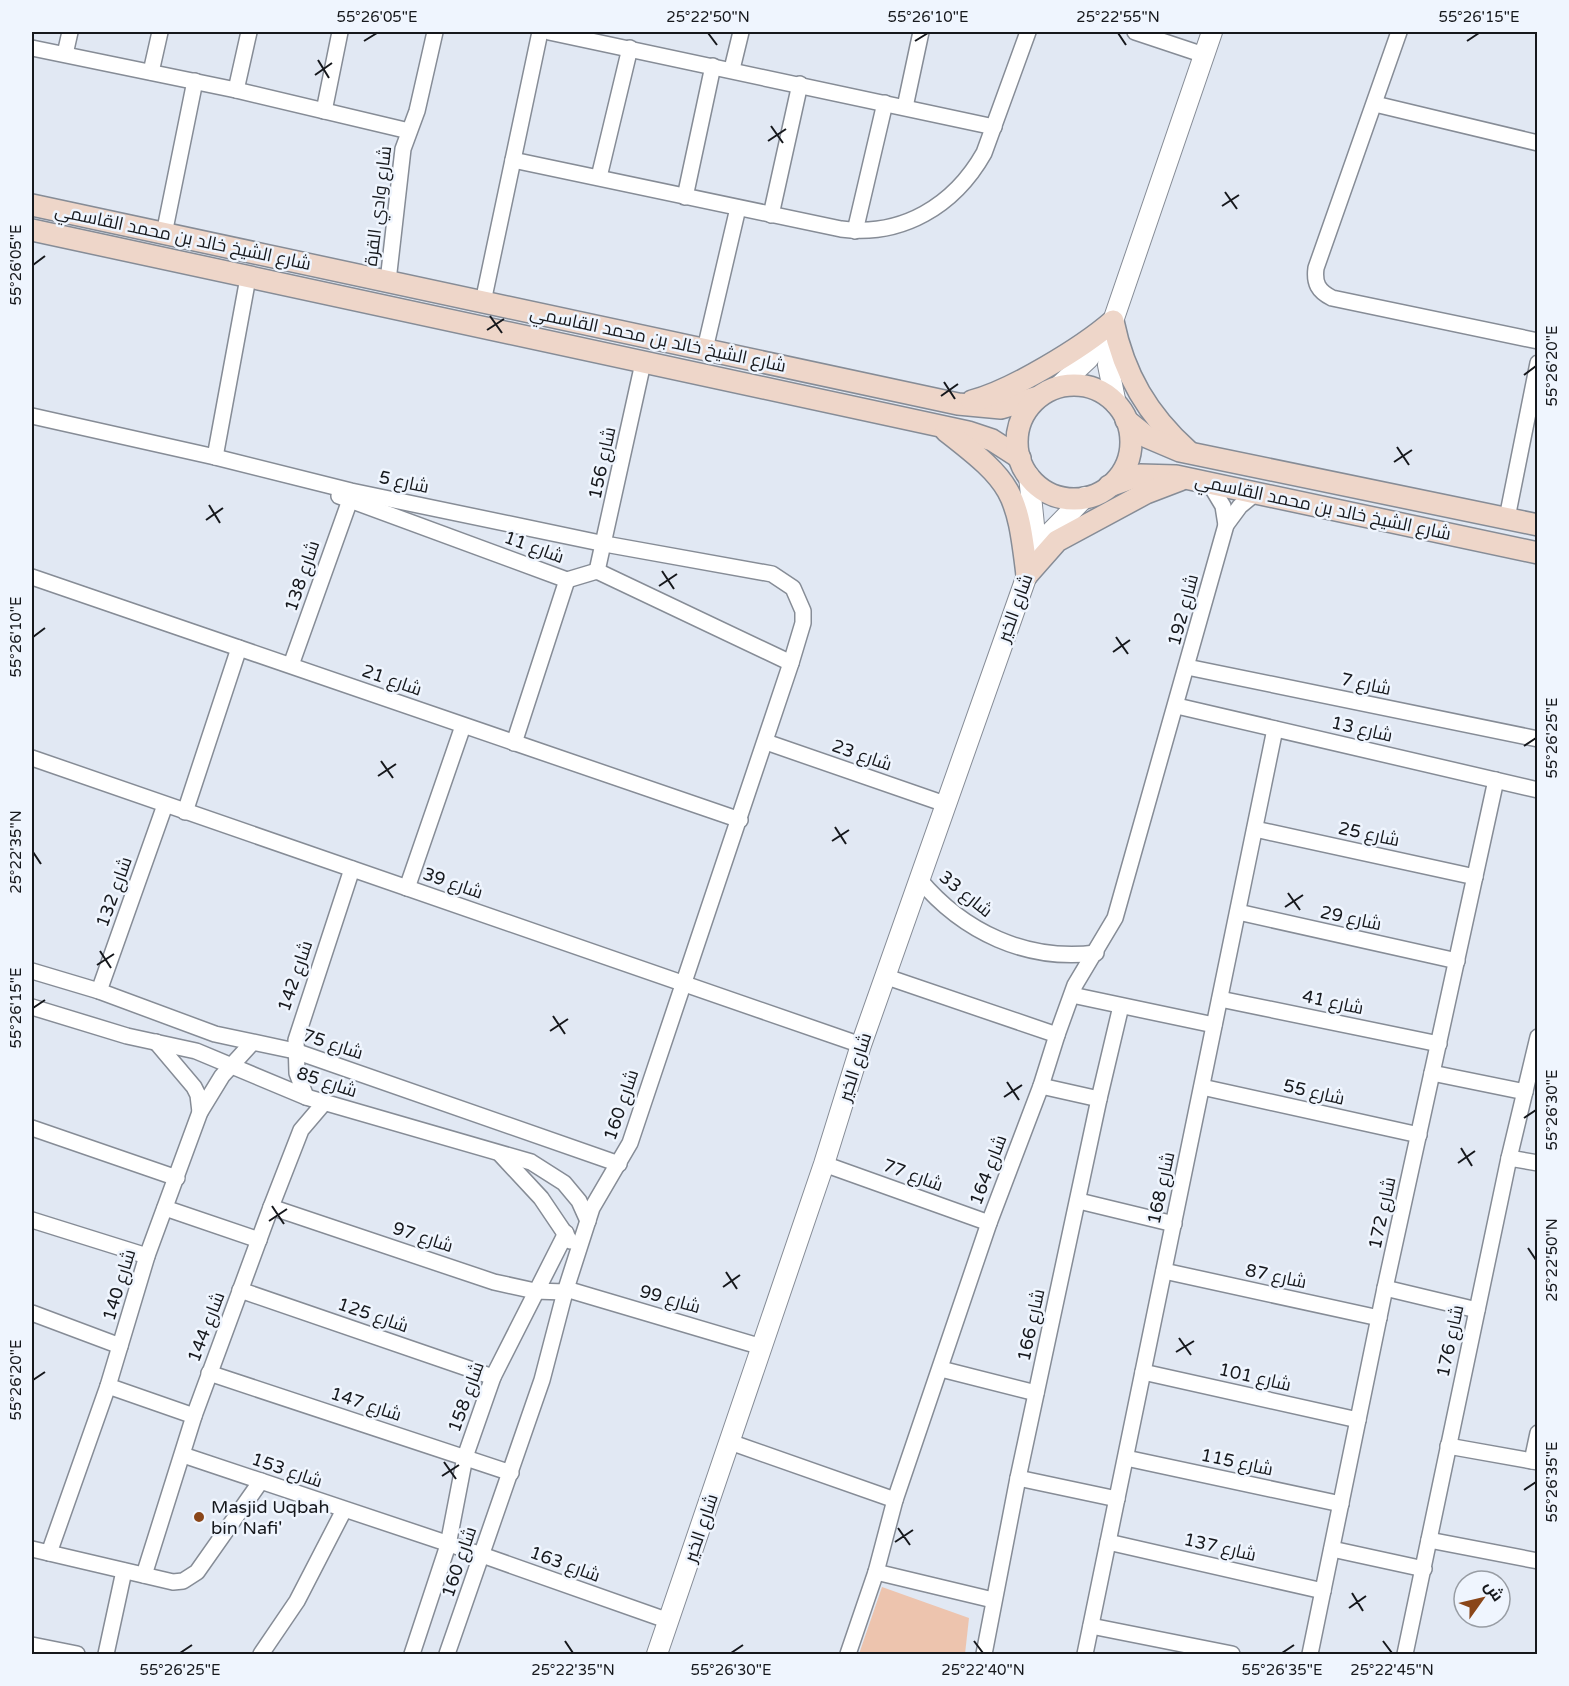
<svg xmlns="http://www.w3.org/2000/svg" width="1569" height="1686" font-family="'Varela Round',Cairo,sans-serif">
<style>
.green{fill:#edc4ae}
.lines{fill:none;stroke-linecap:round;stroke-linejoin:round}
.minor-casing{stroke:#868c96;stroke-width:18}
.tertiary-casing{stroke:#868c96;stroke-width:22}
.secondary-casing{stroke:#868c96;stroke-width:24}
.minor{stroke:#fff;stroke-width:15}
.tertiary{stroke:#fff;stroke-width:20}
.secondary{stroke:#eed6c9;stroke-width:21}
.ticks{fill:none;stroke:#16181c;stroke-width:2}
.poi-dot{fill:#8a4619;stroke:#eff5fe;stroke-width:2}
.labels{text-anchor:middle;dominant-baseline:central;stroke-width:5;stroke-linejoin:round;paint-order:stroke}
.street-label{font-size:18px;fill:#16181c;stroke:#eff5fe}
.poi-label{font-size:18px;fill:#16181c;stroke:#eff5fe;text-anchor:start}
.neatline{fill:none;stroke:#16181c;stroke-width:2}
.ticks-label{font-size:15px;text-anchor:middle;fill:#16181c}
</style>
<rect width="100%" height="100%" fill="#e1e8f3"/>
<!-- green -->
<path class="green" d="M882,1587L969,1618L965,1654H859Z"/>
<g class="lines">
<defs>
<g id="minor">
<path d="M549,32L994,127"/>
<path d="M1135,32L1204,55"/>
<path d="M1399,32L1316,268C1314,283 1318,291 1332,298L1538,341"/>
<path d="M32,48L236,90L409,131"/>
<path d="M65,54L70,32"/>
<path d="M732,69L741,32"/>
<path d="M151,72L160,32"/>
<path d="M236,90L249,32"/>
<path d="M1375,104L1538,143"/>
<path d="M905,107L921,32"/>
<path d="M324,111L340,32"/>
<path d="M513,160L841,229C902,237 954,206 984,153L1028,32"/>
<path d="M599,177L630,48"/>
<path d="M685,197L713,66"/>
<path d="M771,215L800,84"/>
<path d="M855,231L885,103"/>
<path d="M164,234L195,81"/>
<path d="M388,281L403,149L417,111L435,32"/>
<path d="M483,302L540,32"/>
<path d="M705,349L738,208"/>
<path d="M32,416L215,457L351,491L605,544L772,574L793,588L803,611V623L791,663L630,1143L592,1208L565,1292L542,1380L447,1654"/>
<path d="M215,457L248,278"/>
<path d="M1208,481L1223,506L1226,525"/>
<path d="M339,496L567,580L597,571L791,663"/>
<path d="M1507,518L1538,363"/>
<path d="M597,571L643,363"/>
<path d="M32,577L740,820"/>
<path d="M291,665L350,500"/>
<path d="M1187,667L1538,739"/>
<path d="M1177,706L1538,790"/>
<path d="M766,742L945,804"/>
<path d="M514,743L567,580"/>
<path d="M32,758L861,1045"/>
<path d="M185,812L239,648"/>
<path d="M1255,829L1475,877"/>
<path d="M919,879C963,932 1027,962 1096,953"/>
<path d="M407,888L463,726"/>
<path d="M1238,912L1457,961"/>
<path d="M32,971L99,991L215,1034L295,1051L619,1164"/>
<path d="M887,977L1057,1035"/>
<path d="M99,991L165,805"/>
<path d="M1072,995L1214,1025"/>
<path d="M1220,999L1439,1044"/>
<path d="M32,1007L127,1036L196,1051L306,1097L531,1162L564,1183L579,1201L588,1221"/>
<path d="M156,1042L194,1087L198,1095L200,1112"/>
<path d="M1432,1073L1525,1092"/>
<path d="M1041,1086L1099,1099"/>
<path d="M1202,1087L1419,1135"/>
<path d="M306,1097L297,1073L296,1040L352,869"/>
<path d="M32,1128L177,1178"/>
<path d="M501,1155L541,1198L570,1241"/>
<path d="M1509,1158L1538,1163"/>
<path d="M824,1164L989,1223"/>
<path d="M1079,1201L1174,1224"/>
<path d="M271,1207L494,1282L535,1291L565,1292"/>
<path d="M165,1208L259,1240"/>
<path d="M32,1220L147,1256"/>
<path d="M1164,1271L1379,1318"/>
<path d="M1385,1288L1477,1310"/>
<path d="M566,1289L762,1347"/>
<path d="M240,1290L493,1377"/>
<path d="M32,1313L120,1346"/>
<path d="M941,1369L1036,1393"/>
<path d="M1143,1372L1358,1420"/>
<path d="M209,1373L511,1473"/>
<path d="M108,1386L194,1416"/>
<path d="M730,1442L895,1500"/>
<path d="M1448,1446L1538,1462"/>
<path d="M183,1455L482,1555L669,1621"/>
<path d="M1126,1458L1341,1504"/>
<path d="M1532,1461L1538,1433"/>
<path d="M1018,1478L1117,1499"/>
<path d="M1429,1540L1538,1561"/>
<path d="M1108,1542L1323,1591"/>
<path d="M32,1549L173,1582L183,1581L197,1572L261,1481"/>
<path d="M1332,1549L1424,1569"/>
<path d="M49,1553L108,1386L147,1256L200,1112L222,1076L252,1043"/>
<path d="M876,1572L993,1600"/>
<path d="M144,1575L194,1416L271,1207L301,1130L324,1103"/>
<path d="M1091,1626L1232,1654"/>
<path d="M32,1645L77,1654"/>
<path d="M106,1654L124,1571"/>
<path d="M261,1654L297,1601L344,1510"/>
<path d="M412,1654L448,1545L465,1457L493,1377L566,1233"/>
<path d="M848,1654L876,1572L895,1500L989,1223L1041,1086L1057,1035L1075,985L1115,918L1226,525L1240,506L1257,492"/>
<path d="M984,1654L1018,1478L1099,1099L1121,1006"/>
<path d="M1085,1654L1275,729"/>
<path d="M1310,1654L1385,1288L1496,780"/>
<path d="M1405,1654L1509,1158L1538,1037"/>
</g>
<g id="tertiary">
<path d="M1058,387L1088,359L1109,329"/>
<path d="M1116,404L1108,365L1113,321L1212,32"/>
<path d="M1029,476L1034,525L1030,557"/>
<path d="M657,1654L824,1164L861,1045L1027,575L1048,535L1085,497"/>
</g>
<g id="secondary">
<path d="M32,205L958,404L1001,408L1038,397"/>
<path d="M32,230L968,432L992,440L1020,458"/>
<circle cx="1074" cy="442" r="57"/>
<path d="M972,401C1011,391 1082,348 1113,321C1124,375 1148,415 1188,451"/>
<path d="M1126,420L1147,437L1180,451L1538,525"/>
<path d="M946,431C1013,483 1017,491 1027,575"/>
<path d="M1109,486L1140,475L1176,476L1538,553"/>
<path d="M1027,575L1057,541L1146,493L1180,480"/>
</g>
</defs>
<!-- minor casing -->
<use href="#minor" class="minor-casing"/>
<!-- tertiary casing -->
<use href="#tertiary" class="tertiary-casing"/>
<!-- secondary casing -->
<use href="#secondary" class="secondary-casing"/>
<!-- minor -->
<use href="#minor" class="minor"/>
<!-- tertiary -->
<use href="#tertiary" class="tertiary"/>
<!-- secondary -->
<use href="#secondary" class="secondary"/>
</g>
<!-- ticks -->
<path class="ticks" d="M708,33L717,45M1118,33L1126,45M364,41L377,33M915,41L928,33M1467,41L1479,33M318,60L329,78M315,75L332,63M771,126L783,143M768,141L786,129M1225,192L1237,209M1222,206L1239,195M33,265L45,256M490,316L502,333M487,330L504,319M1524,375L1536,366M944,382L955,399M941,396L958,384M1397,447L1409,465M1394,462L1412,450M209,505L220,523M206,520L223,508M662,571L674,589M659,586L677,574M33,637L45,628M1116,637L1128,654M1113,652L1130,640M1524,746L1536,738M381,761L393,778M378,776L396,764M835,827L846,844M832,841L849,830M33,852L41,864M1288,893L1300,910M1285,907L1303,895M100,951L111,968M97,965L114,954M33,1008L45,1000M553,1016L565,1034M550,1031L568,1019M1007,1082L1019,1100M1004,1097L1022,1085M1524,1118L1536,1110M1461,1148L1472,1166M1458,1163L1475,1151M272,1206L284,1224M269,1221L287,1209M1528,1248L1536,1260M726,1272L737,1289M723,1287L740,1275M1179,1338L1191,1355M1176,1352L1194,1341M33,1380L45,1372M444,1462L456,1479M442,1476L459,1465M1524,1490L1536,1482M898,1528L910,1545M895,1542L913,1530M1352,1593L1363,1611M1349,1608L1366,1596M565,1641L573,1653M974,1641L983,1653M1383,1641L1392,1653M180,1653L192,1645M731,1653L743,1645M1282,1653L1294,1645"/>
<!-- markers -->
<circle class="poi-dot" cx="199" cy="1517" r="6"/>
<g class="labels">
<!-- street labels -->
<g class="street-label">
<text transform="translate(378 206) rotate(-83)">شارع وادي القرة</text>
<text transform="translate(183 237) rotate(12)">شارع الشيخ خالد بن محمد القاسمي</text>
<text transform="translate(658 339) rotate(12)">شارع الشيخ خالد بن محمد القاسمي</text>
<text transform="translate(602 463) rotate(-78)">شارع 156</text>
<text transform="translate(404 482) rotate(12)">شارع 5</text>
<text transform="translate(1323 507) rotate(12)">شارع الشيخ خالد بن محمد القاسمي</text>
<text transform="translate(534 547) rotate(20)">شارع 11</text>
<text transform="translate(302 576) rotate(-71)">شارع 138</text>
<text transform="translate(1015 608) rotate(-70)">شارع الخير</text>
<text transform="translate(1183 610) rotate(-75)">شارع 192</text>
<text transform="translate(392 680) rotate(19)">شارع 21</text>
<text transform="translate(1366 684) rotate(12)">شارع 7</text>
<text transform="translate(1362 729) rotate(13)">شارع 13</text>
<text transform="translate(862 755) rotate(19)">شارع 23</text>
<text transform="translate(1369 834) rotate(12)">شارع 25</text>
<text transform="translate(453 883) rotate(19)">شارع 39</text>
<text transform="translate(114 892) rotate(-70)">شارع 132</text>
<text transform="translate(966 894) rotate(39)">شارع 33</text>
<text transform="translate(1351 918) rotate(12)">شارع 29</text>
<text transform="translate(295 976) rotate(-71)">شارع 142</text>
<text transform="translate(1333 1002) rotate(12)">شارع 41</text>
<text transform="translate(333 1044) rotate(18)">شارع 75</text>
<text transform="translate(855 1067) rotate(-72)">شارع الخير</text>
<text transform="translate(327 1082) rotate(18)">شارع 85</text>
<text transform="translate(1314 1092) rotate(13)">شارع 55</text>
<text transform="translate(621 1105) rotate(-71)">شارع 160</text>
<text transform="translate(988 1170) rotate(-69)">شارع 164</text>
<text transform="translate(913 1175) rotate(20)">شارع 77</text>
<text transform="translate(1161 1188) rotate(-78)">شارع 168</text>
<text transform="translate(1382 1213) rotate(-78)">شارع 172</text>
<text transform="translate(423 1237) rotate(18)">شارع 97</text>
<text transform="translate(1276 1276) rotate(12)">شارع 87</text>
<text transform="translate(119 1285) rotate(-73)">شارع 140</text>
<text transform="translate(670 1299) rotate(16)">شارع 99</text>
<text transform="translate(373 1315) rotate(19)">شارع 125</text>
<text transform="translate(1031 1325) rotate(-78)">شارع 166</text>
<text transform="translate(206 1327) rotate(-69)">شارع 144</text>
<text transform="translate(1450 1341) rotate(-78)">شارع 176</text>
<text transform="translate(1255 1377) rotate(13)">شارع 101</text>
<text transform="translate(466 1397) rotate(-70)">شارع 158</text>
<text transform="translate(366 1404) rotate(18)">شارع 147</text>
<text transform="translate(1237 1462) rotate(12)">شارع 115</text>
<text transform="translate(287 1470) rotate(19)">شارع 153</text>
<text transform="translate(701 1528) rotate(-71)">شارع الخير</text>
<text transform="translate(1220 1547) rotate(13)">شارع 137</text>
<text transform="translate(459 1562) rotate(-71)">شارع 160</text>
<text transform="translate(565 1564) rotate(20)">شارع 163</text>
</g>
<!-- poi labels -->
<g class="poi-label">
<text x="211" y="1507">Masjid Uqbah<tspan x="211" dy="21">bin Nafi'</tspan></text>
</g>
</g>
<!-- border -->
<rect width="1569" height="1686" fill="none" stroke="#eff5fe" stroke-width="66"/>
<!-- north arrow -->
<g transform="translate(1482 1599) rotate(56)"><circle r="28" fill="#eff5fe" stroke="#989da4" stroke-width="1.5"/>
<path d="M0-4.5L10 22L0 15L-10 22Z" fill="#8a4619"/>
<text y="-9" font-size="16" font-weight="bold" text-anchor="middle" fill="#16181c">ش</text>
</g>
<rect x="33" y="33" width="1503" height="1620" class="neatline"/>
<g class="ticks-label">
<text x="377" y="22">55°26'05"E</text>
<text x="708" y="22">25°22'50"N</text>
<text x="928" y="22">55°26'10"E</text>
<text x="1118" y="22">25°22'55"N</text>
<text x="1479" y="22">55°26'15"E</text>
<text transform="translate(16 265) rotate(-90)" y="5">55°26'05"E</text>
<text transform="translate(1552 366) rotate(-90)" y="5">55°26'20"E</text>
<text transform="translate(16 637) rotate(-90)" y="5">55°26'10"E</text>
<text transform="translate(1552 738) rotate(-90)" y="5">55°26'25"E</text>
<text transform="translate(16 852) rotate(-90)" y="5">25°22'35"N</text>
<text transform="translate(16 1008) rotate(-90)" y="5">55°26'15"E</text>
<text transform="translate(1552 1110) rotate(-90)" y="5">55°26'30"E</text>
<text transform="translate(1552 1260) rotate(-90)" y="5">25°22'50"N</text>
<text transform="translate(16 1380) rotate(-90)" y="5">55°26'20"E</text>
<text transform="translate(1552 1482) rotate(-90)" y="5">55°26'35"E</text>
<text x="180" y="1675">55°26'25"E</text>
<text x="573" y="1675">25°22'35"N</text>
<text x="731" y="1675">55°26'30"E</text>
<text x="983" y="1675">25°22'40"N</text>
<text x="1282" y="1675">55°26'35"E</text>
<text x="1392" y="1675">25°22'45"N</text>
</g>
</svg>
